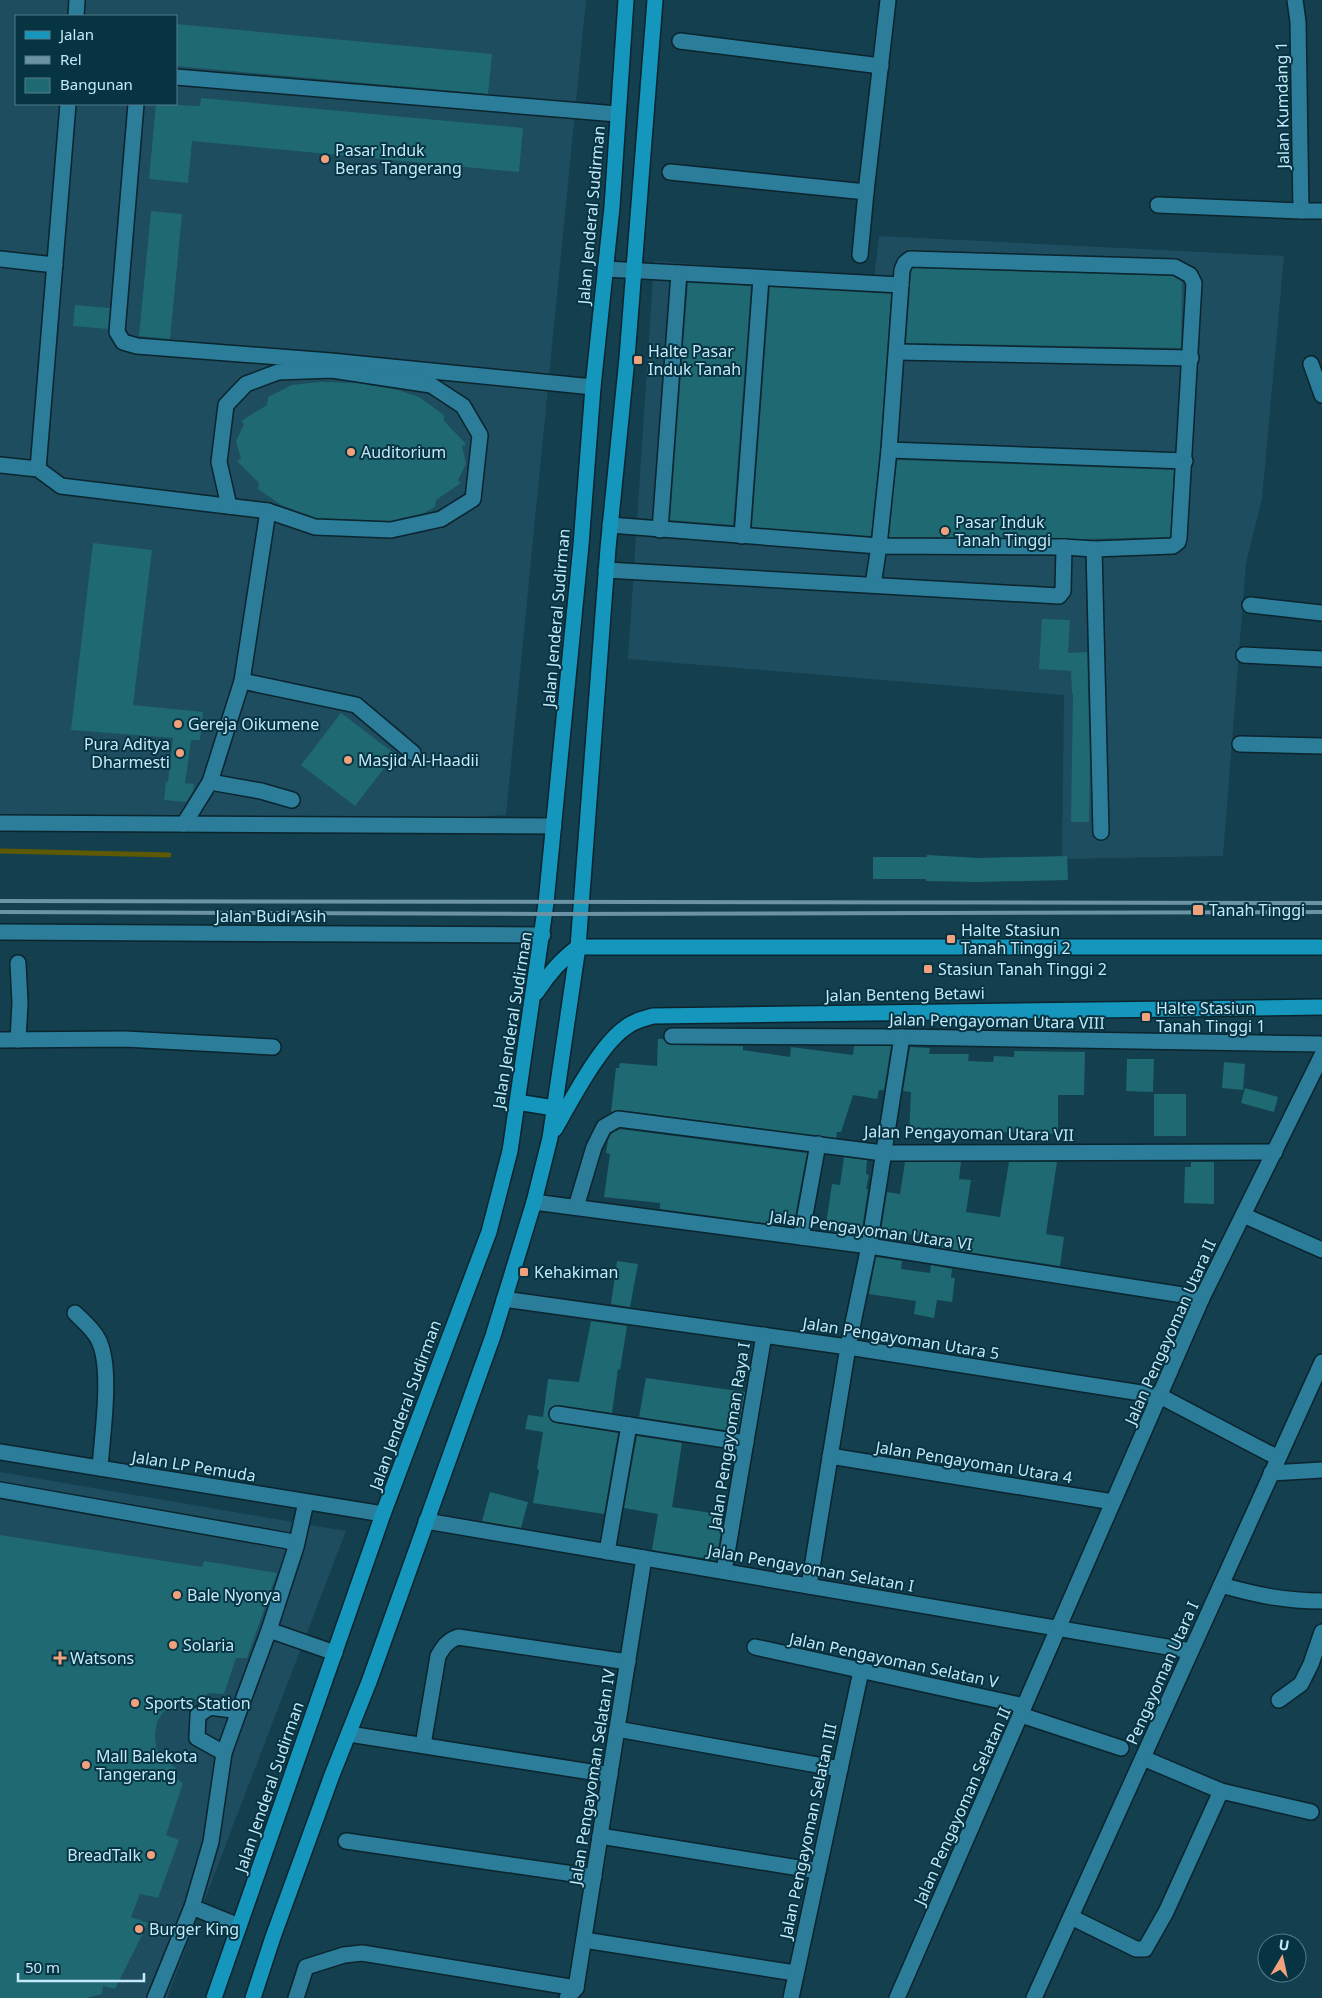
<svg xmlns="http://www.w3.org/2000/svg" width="1322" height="1998" font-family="'Noto Sans',sans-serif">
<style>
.built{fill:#1d4d5e;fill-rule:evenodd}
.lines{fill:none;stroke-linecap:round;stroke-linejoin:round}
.stream{stroke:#5d5904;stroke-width:5}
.building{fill:#1f6972}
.minor-casing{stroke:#0b242d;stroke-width:18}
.major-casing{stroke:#0b242d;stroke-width:18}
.minor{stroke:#2b7d9a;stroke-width:15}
.major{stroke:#1596bc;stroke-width:15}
.rail{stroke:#6b93a3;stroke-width:4}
.poi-dot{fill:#f1a17c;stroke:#073443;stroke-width:2}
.labels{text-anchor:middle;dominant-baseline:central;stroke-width:4;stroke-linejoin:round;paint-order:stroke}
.street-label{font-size:16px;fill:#c4e9f9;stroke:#073443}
.poi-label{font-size:16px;fill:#c4e9f9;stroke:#073443;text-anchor:start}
</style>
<rect width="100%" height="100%" fill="#143f4e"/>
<!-- built -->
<g class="built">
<path d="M0,0H586L506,815L391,822L0,815ZM16,16H176V104H16Z"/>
<path d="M879,236L1284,256L1262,499L1246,563L1223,856L1062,859L1064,695L628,659L654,261L874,279Z"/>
<path d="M0,1472L346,1531L167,1998H0Z"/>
</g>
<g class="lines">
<!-- stream -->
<path class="stream" d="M0,851L169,855"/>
</g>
<!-- building -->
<g class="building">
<path d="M176,24L492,54L488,94L176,66Z"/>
<path d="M201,98L523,128L519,172L192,141L188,183L149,179L156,104L200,106Z"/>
<path d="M151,211L182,214L170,339L139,336Z"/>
<path d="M913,268L1173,276L1182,282L1181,348L906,343L911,272Z"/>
<path d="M688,283L751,286L733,525L670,520Z"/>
<path d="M770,287L891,294L880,449L871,536L752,527Z"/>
<path d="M75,305L110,308L108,329L73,326Z"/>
<path d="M319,382L357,383L398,390L419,397L444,415V421L466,444L462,446L466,464L458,480L461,483L436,500L435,507L424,513L390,521L316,518L281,505L258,489L259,483L237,461L241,459L236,441L244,424L241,421L267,405L268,397L292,385Z"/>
<path d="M897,460L1174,470L1170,537L1079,539L889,537Z"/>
<path d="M93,543L152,550L133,705L203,712L200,740H191L185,783L194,784L193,791L186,802L164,800L166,781L168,782L173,738L71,730Z"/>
<path d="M1042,619L1070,620L1068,653L1087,652L1090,762L1089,822H1071L1073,693H1072L1071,671L1039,669Z"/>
<path d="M341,713L395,754L355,806L301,765Z"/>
<path d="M927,855L978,858L1067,856L1068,880L977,882L926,881V879H873V857H927Z"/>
<path d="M658,1039H663L667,1044L672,1045L743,1046V1050L790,1057L791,1047L853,1055L854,1046H891L884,1090H879L877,1099L853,1095L841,1132H837L836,1138L619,1110L611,1112L616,1068H619L620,1063L657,1066Z"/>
<path d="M910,1047L930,1048L929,1054H969L968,1061L993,1062L994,1056L1014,1057V1051L1085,1052L1084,1095H1058V1134L970,1131L966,1133L927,1132V1135L909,1134L911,1092L903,1091Z"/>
<path d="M1127,1059H1154L1153,1092L1126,1091Z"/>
<path d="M1224,1062L1245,1064L1243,1090L1222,1088Z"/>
<path d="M1245,1088L1278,1097L1274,1112L1241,1103Z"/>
<rect x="1154" y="1094" width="32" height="42"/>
<path d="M620,1129L807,1153L793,1227L660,1209V1203L604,1197L610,1154L606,1153L608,1140L611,1134Z"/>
<path d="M844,1157L867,1160L866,1174L869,1175L866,1189H868L861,1236L825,1231L832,1184L840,1185Z"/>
<path d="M905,1162H961L959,1179L971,1180L966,1212L1000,1217L1009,1162H1057L1046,1234L1064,1237L1060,1266L934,1247L936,1238L905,1234L903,1242L880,1238L887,1192L900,1194Z"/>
<path d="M1191,1162H1214V1204L1184,1203L1185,1167H1191Z"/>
<path d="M876,1257L902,1261L901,1269L930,1273L931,1265L952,1269L951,1278H955L952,1302L937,1300L934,1318L914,1314L916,1301L869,1294Z"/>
<path d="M617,1261L638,1264L630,1307L611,1304Z"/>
<path d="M591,1321L627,1326L620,1370L618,1369L612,1413L558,1405L550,1408L548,1413L551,1421L556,1423L618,1433L604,1514L533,1503L539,1470L537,1469L543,1432L525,1429L528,1415L543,1417L548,1379L579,1382Z"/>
<path d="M646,1378L745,1392L738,1432L639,1417Z"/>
<path d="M637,1436L682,1443L672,1507L724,1515L716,1560L652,1550L658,1514L624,1508Z"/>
<path d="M490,1492L528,1502L521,1528L482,1521Z"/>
<path d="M0,1535L202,1567L204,1561L277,1573L247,1658H236L224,1694L208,1693L202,1701L188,1699L178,1702L163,1712L157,1722L155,1735L156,1747L161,1756L176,1768L174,1777L183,1783L166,1835L179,1840L158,1898L140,1894L131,1917L148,1923L115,1989L103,1986L102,1994L86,1998H0Z"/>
</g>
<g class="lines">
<defs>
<g id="minor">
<path d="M1295,0L1298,22L1301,211H1322"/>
<path d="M76,16L77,0"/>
<path d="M680,41L881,66"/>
<path d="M176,77L617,114"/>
<path d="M136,104L117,332L123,342L137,346L331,361L593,387"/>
<path d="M670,172L866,192"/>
<path d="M1158,205L1301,211"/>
<path d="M860,255L866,192L888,0"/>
<path d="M0,259L55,265"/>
<path d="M605,269L901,285"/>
<path d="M898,352L1191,358"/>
<path d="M1311,364L1322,395"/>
<path d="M889,450L1185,461"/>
<path d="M0,465L38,469L61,486L268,511"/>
<path d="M38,469L68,104"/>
<path d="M229,506L219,462L226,405L246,384L278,372L332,370L431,385L463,406L480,435L473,499L441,519L391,530L315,527L268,511L242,681"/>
<path d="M610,525L879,546L1064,547L1094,549L1173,546L1178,542L1179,538L1194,283L1190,275L1175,267L910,259L905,263L902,270L889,450L879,546L873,585"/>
<path d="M660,530L679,273"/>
<path d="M742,536L761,278"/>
<path d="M1094,549L1101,832"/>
<path d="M606,570L1059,596L1063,591L1064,547"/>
<path d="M1250,605L1322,613"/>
<path d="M1244,655L1322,659"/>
<path d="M1240,744L1322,746"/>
<path d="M210,782L261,791L292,800"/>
<path d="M0,823L554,826"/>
<path d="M184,824L210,782L242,681L356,705L413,753"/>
<path d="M0,932L543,935"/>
<path d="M672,1036L902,1037L1322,1044"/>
<path d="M0,1040L125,1039L273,1047"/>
<path d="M18,1040L20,1003L18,963"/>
<path d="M534,1202L869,1246L1202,1298"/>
<path d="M576,1207L594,1147L604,1127L618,1119L883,1153L1275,1152"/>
<path d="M1243,1215L1322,1250"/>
<path d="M801,1237L818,1144"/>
<path d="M504,1299L848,1347L1160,1396L1278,1458"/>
<path d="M75,1313C83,1321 93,1329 98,1339C113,1366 102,1436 100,1468"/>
<path d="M557,1414L746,1443"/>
<path d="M0,1452L383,1514"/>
<path d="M830,1456L1113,1502"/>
<path d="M1271,1473L1322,1470"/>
<path d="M0,1490L288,1541L295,1544"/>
<path d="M426,1521L1191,1651"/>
<path d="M607,1552L629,1425"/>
<path d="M724,1571L764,1335"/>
<path d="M1221,1585C1257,1595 1284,1601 1322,1601"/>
<path d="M809,1586L848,1347L869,1246L902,1037"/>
<path d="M269,1630L335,1653"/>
<path d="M755,1647L1024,1706"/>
<path d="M1279,1700L1301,1684L1311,1664L1322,1632"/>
<path d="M1021,1715L1121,1748"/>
<path d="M617,1729L840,1769"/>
<path d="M349,1734L610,1775"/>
<path d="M423,1745L438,1656C444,1646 447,1641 458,1637L628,1662"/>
<path d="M224,1753L239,1711"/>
<path d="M1143,1758L1221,1791L1311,1812"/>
<path d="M600,1836L818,1871"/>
<path d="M346,1841L594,1877"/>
<path d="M192,1907L239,1926"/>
<path d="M1071,1917L1136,1949H1145L1166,1912L1221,1791"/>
<path d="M584,1940L795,1973"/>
<path d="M155,1998L192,1907L211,1842L224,1753L197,1738L198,1715L210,1707L239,1711L269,1630L296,1547L306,1502"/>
<path d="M296,1998L306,1967L344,1955L362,1953L576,1988"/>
<path d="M567,1998L576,1988L644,1558"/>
<path d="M791,1998L861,1671"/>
<path d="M897,1998L1202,1298L1322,1055"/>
<path d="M1034,1998L1322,1362"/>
</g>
<g id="major">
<path d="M536,993C548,975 560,960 578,947H1322"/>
<path d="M517,1102L554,1108"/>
<path d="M555,1129C571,1101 600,1045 625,1028C633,1021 643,1019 653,1016L1322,1007"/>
<path d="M214,1998L383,1514L489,1232L510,1151L546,903L581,545L593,387L612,207L626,0"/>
<path d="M253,1998L273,1937L332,1775L369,1682L493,1336L534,1202L550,1138L578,947L608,548L627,358L655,0"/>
</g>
</defs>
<!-- minor casing -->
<use href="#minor" class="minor-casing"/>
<!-- major casing -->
<use href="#major" class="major-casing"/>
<!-- minor -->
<use href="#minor" class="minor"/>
<!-- major -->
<use href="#major" class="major"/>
<!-- rail -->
<g class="rail">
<path d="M0,901L1322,903"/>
<path d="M0,912L545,914L1322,912"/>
</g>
</g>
<!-- markers -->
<g class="poi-dot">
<circle cx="325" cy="159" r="5"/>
<rect x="633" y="355" width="10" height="10" rx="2.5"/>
<circle cx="351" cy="452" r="5"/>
<circle cx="945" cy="531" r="5"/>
<circle cx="178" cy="724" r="5"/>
<circle cx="180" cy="753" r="5"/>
<circle cx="348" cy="760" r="5"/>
<rect x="1192" y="904" width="12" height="12" rx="2.5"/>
<rect x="946" y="934" width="10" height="10" rx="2.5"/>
<rect x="923" y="964" width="10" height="10" rx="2.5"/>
<rect x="1141" y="1012" width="10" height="10" rx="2.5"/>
<rect x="519" y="1267" width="10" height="10" rx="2.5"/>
<circle cx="177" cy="1595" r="5"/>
<circle cx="173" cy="1645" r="5"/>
<path d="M57.5 1650.5h5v5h5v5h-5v5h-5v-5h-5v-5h5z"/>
<circle cx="135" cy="1703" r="5"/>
<circle cx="86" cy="1765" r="5"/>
<circle cx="151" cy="1855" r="5"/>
<circle cx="139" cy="1929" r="5"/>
</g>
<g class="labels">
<!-- street labels -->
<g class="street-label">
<text transform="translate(1282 105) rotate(-91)">Jalan Kumdang 1</text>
<text transform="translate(591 215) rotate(-85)">Jalan Jenderal Sudirman</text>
<text transform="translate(556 618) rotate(-85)">Jalan Jenderal Sudirman</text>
<text x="271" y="916">Jalan Budi Asih</text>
<text transform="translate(905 994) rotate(-1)">Jalan Benteng Betawi</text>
<text transform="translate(512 1020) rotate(-81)">Jalan Jenderal Sudirman</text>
<text transform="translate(997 1021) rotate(1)">Jalan Pengayoman Utara VIII</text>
<text transform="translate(969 1133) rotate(1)">Jalan Pengayoman Utara VII</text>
<text transform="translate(871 1230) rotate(8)">Jalan Pengayoman Utara VI</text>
<text transform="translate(1170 1332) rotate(-66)">Jalan Pengayoman Utara II</text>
<text transform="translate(901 1338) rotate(9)">Jalan Pengayoman Utara 5</text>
<text transform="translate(405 1405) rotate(-70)">Jalan Jenderal Sudirman</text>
<text transform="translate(729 1436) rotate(-81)">Jalan Pengayoman Raya I</text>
<text transform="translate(974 1462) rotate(9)">Jalan Pengayoman Utara 4</text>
<text transform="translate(194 1466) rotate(9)">Jalan LP Pemuda</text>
<text transform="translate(811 1568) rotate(10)">Jalan Pengayoman Selatan I</text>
<text transform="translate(894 1660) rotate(12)">Jalan Pengayoman Selatan V</text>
<text transform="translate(1162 1673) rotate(-66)">Pengayoman Utara I</text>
<text transform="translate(592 1777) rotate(-81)">Jalan Pengayoman Selatan IV</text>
<text transform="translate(269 1787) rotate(-71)">Jalan Jenderal Sudirman</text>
<text transform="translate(962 1806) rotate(-66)">Jalan Pengayoman Selatan II</text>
<text transform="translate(808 1831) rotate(-78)">Jalan Pengayoman Selatan III</text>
</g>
<!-- poi labels -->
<g class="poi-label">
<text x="335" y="150">Pasar Induk<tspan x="335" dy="18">Beras Tangerang</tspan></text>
<text x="648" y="351">Halte Pasar<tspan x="648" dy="18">Induk Tanah</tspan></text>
<text x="361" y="452">Auditorium</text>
<text x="955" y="522">Pasar Induk<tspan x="955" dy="18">Tanah Tinggi</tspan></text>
<text x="188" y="724">Gereja Oikumene</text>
<text x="170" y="744" text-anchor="end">Pura Aditya<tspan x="170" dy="18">Dharmesti</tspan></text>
<text x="358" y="760">Masjid Al-Haadii</text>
<text x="1209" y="910">Tanah Tinggi</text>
<text x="961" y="930">Halte Stasiun<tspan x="961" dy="18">Tanah Tinggi 2</tspan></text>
<text x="938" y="969">Stasiun Tanah Tinggi 2</text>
<text x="1156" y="1008">Halte Stasiun<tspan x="1156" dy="18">Tanah Tinggi 1</tspan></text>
<text x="534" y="1272">Kehakiman</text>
<text x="187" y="1595">Bale Nyonya</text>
<text x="183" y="1645">Solaria</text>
<text x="70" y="1658">Watsons</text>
<text x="145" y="1703">Sports Station</text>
<text x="96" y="1756">Mall Balekota<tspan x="96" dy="18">Tangerang</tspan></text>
<text x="141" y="1855" text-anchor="end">BreadTalk</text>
<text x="149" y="1929">Burger King</text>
</g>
</g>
<!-- legend -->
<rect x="15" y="15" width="162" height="90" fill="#073443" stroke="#537c8c"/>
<rect x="25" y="31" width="25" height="8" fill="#1596bc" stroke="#537c8c"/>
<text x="60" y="40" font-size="15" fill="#c4e9f9">Jalan</text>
<rect x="25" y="56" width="25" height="8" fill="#6b93a3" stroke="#537c8c"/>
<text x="60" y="65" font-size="15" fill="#c4e9f9">Rel</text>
<rect x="25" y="78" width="25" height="15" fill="#1f6972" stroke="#537c8c"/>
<text x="60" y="90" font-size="15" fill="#c4e9f9">Bangunan</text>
<!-- north arrow -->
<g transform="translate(1282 1958) rotate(9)"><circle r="24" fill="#073443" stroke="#537c8c"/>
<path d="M0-4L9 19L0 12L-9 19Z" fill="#f1a17c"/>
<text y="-8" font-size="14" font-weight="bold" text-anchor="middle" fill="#c4e9f9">U</text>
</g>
<!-- scale -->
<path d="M18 1973v8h126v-8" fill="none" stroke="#c4e9f9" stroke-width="2.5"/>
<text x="25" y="1973" font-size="15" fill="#c4e9f9" stroke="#073443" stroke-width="4" paint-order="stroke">50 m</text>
</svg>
